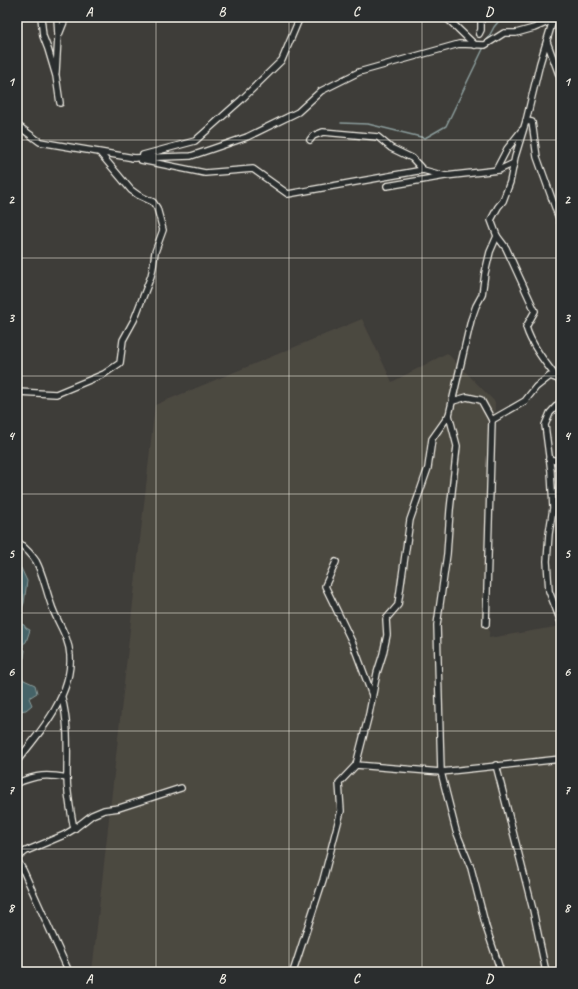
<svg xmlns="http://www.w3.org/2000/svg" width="578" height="989" font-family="Caveat,sans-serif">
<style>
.built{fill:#4c4841}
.water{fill:#456367;stroke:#8b9c9b}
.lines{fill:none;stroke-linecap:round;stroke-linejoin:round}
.stream{stroke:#8b9c9b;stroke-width:1.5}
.minor-casing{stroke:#f4f1e8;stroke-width:8}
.minor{stroke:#2a2d2e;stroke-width:5.5}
.grid{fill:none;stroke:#f4f1e8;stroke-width:1;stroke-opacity:0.55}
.neatline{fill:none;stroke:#f4f1e8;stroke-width:1.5}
.grid-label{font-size:13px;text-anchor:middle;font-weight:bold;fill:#f4f1e8}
</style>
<rect width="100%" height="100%" fill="#3e3d39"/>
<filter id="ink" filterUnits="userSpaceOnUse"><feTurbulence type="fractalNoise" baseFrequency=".025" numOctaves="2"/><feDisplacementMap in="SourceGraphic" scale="8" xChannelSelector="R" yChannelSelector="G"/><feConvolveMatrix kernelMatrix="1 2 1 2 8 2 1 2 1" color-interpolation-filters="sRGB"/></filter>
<g filter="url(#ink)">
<!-- built -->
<path class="built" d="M362,319L392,382L447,353L495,402L489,638L561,626V972H92L155,405Z"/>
<!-- water -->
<g class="water">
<path d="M17,566L21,568L27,581L24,603L18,618L17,626L20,627L21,624L24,625L26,628L30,630L26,642L23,644V648L25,650L24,658L17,665Z"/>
<path d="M17,671L24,680L35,685L37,693L29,698L32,705L26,710L19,711L20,718H17Z"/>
</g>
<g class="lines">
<!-- stream -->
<g class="stream">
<path d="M486,42L494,27L502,17"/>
<path d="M341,123L368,124L425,138L446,126L484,47"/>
</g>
<defs>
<g id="minor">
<path d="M41,17L43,36L48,49L56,76L60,103"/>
<path d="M57,17L58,35"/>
<path d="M444,17L450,21L475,45"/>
<path d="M450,21L455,17"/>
<path d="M479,34L481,30V17"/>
<path d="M547,42L561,80"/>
<path d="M56,72L58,37L66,17"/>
<path d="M526,121L532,122L537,157L561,224"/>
<path d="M17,125L40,142L134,158"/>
<path d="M310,140L313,136L323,132L378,137L391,148L412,158L423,170"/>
<path d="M143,155L195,141L241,100L282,60L300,17"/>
<path d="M133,158L191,156L203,152L247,137L298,112L321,91L359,72L459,44L485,45L504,33H516L534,28L553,20"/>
<path d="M141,160L205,173L253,169L288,194L423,170L445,176"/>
<path d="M496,170L507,149L522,130"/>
<path d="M387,186L445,176L499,170L514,163"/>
<path d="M497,236L506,248L535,311L526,327C532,347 548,366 561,383"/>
<path d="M17,392L56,394L104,374L120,363L123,340L134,320L151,276L153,267L155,252L163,230L157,208L153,202L138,195L131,190L100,153"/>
<path d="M453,401L467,397L481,400L492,420L486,624"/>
<path d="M561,401L550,413L545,425L551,471L553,508L549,534L547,561L549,591L561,622"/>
<path d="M449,415L457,446L450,510L447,554L437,625L441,772L456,831L471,868L486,927L501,972"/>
<path d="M492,420L525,401L536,387L550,376L558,379"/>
<path d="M549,459L561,462"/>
<path d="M17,541C24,547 31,553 36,561C43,574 46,590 51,604C56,621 69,636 70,655C73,694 40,733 17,761"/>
<path d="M336,562L325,586L353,644L372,695"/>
<path d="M62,698C69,725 67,750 67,777C67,795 71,812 74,829"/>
<path d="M356,765L441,772L561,759"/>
<path d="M496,765L533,910L546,972"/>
<path d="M17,783C37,775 46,774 67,778"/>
<path d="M17,858L26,851L64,835L74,829L92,815L104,810L119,808L181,788"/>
<path d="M17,860L23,870L69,972"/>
<path d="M293,972L323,880L341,811L339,783L356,765L369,714L377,673L383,654L387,635L386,619L398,605L410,520L428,468L432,439L449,415L471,320L476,306L482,295L485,273L490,252L497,236L491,220L498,207L503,201L510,182L515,157L526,121L540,63L554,17"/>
</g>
</defs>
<!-- minor casing -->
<use href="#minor" class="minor-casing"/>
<!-- minor -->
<use href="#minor" class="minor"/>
</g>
</g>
<!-- grid -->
<path class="grid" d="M156,17V972M289,17V972M422,17V972M17,140H561M17,258H561M17,376H561M17,494H561M17,613H561M17,731H561M17,849H561"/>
<!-- margin -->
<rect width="578" height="989" fill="none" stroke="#2a2d2e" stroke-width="44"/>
<rect x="22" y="22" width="534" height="945" class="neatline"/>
<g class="grid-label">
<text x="89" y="16">A</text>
<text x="222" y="16">B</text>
<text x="356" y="16">C</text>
<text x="489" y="16">D</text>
<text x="11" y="86">1</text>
<text x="567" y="86">1</text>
<text x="11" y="204">2</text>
<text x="567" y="204">2</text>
<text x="11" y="322">3</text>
<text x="567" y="322">3</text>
<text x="11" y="440">4</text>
<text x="567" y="440">4</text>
<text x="11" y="558">5</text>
<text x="567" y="558">5</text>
<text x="11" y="676">6</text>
<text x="567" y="676">6</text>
<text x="11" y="794">7</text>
<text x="567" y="794">7</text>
<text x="11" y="912">8</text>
<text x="567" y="912">8</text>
<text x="89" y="983">A</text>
<text x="222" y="983">B</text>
<text x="356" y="983">C</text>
<text x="489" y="983">D</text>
</g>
</svg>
